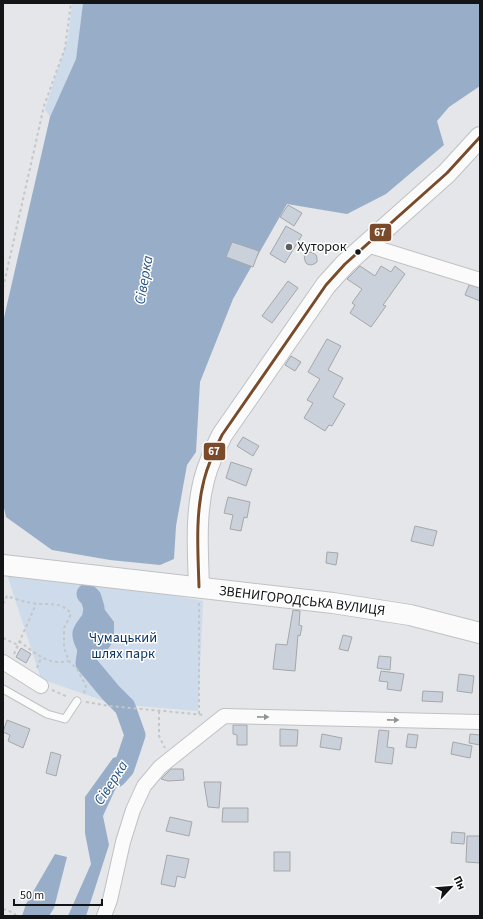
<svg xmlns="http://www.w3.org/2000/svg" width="483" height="919" font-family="'Source Sans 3',sans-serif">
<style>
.green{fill:#cddbeb}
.water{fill:#98adc8}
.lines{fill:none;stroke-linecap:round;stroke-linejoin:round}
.river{stroke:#98adc8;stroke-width:21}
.building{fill:#cad1da;stroke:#a5a7aa}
.lane-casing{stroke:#c0c1c3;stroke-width:9}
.street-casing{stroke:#c0c1c3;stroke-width:16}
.secondary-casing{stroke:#c0c1c3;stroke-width:22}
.path{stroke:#c5c6c7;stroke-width:2;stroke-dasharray:3 3;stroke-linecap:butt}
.lane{stroke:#fbfbfc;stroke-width:7}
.street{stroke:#fbfbfc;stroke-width:14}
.secondary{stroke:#fbfbfc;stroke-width:20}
.bus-1-casing{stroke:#fff;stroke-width:6}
.bus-1{stroke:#7a4b2a;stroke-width:3}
.oneway{fill:#929394}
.poi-dot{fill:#5c5e60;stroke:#fff;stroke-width:1.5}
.bus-dot{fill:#121416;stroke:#fff;stroke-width:1.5}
.labels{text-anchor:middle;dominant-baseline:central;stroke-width:3;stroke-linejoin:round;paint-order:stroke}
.poi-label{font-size:14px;fill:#121416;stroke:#fff;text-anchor:start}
.street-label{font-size:14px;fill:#121416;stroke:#fff}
.park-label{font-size:14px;fill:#083665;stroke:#fff}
.water-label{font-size:15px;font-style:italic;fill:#295485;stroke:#fff}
.line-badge{stroke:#fff;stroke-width:1.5}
.badge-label{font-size:11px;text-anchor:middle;font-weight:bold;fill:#fff}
</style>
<rect width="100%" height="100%" fill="#e4e6e9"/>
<!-- green -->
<g class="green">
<path d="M72,3H83L76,59L50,117L45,109L68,39Z"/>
<path d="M4,565L20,567L203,601L198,711L113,704L41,679Z"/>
</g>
<!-- water -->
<g class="water">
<path d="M83,3H480V86L449,107L437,121L444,145L386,194L347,214L287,204L233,299L200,382L196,452L187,465L176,526L174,559L160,565L110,560L52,550L6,517L3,503V322L50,117L76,59Z"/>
<path d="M102,606L114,622V640L103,657L86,663C80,655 70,641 73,630C75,623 82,616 86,610Z"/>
<path d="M132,752L138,757L126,780L119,781L103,816L109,845L86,916H68L91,864L85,833V797L113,758Z"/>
<path d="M55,854L67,857L54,908L49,916H22L26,904Z"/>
</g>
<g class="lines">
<!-- river -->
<path class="river" d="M87,594L91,598L94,608L86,663L111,693L125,707L135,735L124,768L116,777"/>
</g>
<!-- building -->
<g class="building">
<path d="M288,205L302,213L294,226L280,217Z"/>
<path d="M286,226L302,235L285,263L270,254Z"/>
<path d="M232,242L259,251L253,267L226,257Z"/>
<path d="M311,252L316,255L317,258V262L314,264L311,265L307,264L305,261L304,254Z"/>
<path d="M360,266L375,276L381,266L391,272L395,266L405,274L383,305L386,306L371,327L350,313L355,305L352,303L362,289L347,279Z"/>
<path d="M288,281L298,288L272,323L262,316Z"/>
<path d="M469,285L480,288V301L465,295Z"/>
<path d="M327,339L341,346L328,370L343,378L333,397L345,404L332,426L329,425L325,431L304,418L313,403L307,400L320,379L308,372Z"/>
<path d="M291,356L301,362L295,371L285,365Z"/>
<path d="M243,437L259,446L253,456L237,446Z"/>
<path d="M231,462L252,469L246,486L226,478Z"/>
<path d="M228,497L250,502L247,518L244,517L241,531L230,529L233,515L224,513Z"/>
<path d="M415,526L437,531L433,546L411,541Z"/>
<path d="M327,552L338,553L336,565L326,563Z"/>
<path d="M293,610L300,611L299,625L302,626L300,636L298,635L295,671L273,669L276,644L287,645Z"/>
<path d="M343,635L352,637L348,651L339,649Z"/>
<path d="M21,648L31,654L26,663L16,657Z"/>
<path d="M379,656L391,657L390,670L377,668Z"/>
<path d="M381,671L404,674L401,691L387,689L388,682L379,681Z"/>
<path d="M459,674L474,676L472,693L457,691Z"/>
<path d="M423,691L443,692L442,702L422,701Z"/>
<path d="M7,720L30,729L23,748L8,741L10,735L3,732Z"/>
<path d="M233,725H247V745H237V735L233,734Z"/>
<path d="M280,729L298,730L297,746H280Z"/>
<path d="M379,730L389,731L387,747L394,748L392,764L375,762Z"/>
<path d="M322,734L342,738L340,750L320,747Z"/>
<path d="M408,734L418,735L416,748L406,747Z"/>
<path d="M470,734L480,735V745L469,743Z"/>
<path d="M453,742L472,746L470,758L451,754Z"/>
<path d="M51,752L61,755L56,776L46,773Z"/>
<path d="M171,769H183L184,780L168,781L161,779Z"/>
<path d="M204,782H221L219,808L208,807Z"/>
<path d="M223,808H248V822H222Z"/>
<path d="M170,817L192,822L189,836L166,831Z"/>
<path d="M452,832L465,833L464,844L451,843Z"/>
<path d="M467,836H480V863L466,862Z"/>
<rect x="274" y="852" width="16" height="19"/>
<path d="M167,855L189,859L185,878L177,876L175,887L161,884Z"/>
</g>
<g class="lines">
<defs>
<path id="lane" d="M3,689L47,714L65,719L77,701"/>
<g id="street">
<path d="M367,245L480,280"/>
<path d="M3,662L41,686"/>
<path d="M104,916L110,900L123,842L133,810L144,786L160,767L224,716L480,722"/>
</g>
<g id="secondary">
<path d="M3,565L333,603L410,615L480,633"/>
<path d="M199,587C198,552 195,515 204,480C208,464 215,449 222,435L326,285L345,264L447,173L480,137"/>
</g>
</defs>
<!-- lane casing -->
<use href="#lane" class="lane-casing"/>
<!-- street casing -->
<use href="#street" class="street-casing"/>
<!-- secondary casing -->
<use href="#secondary" class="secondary-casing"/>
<!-- path -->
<g class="path">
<path d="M3,288L44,106L65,48L71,3"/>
<path d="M199,603V715"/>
<path d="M3,604L7,596C15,599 24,602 32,603C47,606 61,600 71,614L64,628V648L69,661L77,669L86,686L84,694"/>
<path d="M3,638L18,645"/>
<path d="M19,641C35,653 48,666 69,661"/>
<path d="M14,654L36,604"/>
<path d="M37,668L41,658"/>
<path d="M52,690L68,697"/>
<path d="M86,702L110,706L205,715"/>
<path d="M159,711V736L165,748"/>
<path d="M3,909L14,913L16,916"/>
</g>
<!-- lane -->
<use href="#lane" class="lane"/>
<!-- street -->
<use href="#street" class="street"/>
<!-- secondary -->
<use href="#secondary" class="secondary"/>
<defs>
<path id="bus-1" d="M199,587C198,552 195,515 204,480C208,464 215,449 222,435L326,285L345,264L447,173L480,137"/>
</defs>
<!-- bus-1 casing -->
<use href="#bus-1" class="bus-1-casing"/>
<!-- bus-1 -->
<use href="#bus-1" class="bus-1"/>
</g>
<!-- one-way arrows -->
<defs><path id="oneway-solid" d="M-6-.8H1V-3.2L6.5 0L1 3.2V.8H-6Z"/></defs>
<g class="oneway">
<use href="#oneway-solid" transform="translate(263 717) rotate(1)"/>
<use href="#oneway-solid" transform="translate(393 720) rotate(1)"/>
</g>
<!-- markers -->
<circle class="poi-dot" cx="289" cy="247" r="4"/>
<circle class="bus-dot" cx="358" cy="252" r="3.5"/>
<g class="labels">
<!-- poi labels -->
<g class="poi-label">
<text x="297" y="247">Хуторок</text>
</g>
<!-- street labels -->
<g class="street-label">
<text transform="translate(302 601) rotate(7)">ЗВЕНИГОРОДСЬКА ВУЛИЦЯ</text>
</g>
<!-- park labels -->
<g class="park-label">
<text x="123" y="638">Чумацький<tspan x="123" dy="16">шлях парк</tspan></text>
</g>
<!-- water labels -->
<g class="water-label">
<text transform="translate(144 280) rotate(-80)">Сіверка</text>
<text transform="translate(111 783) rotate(-57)">Сіверка</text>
</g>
</g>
<g class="line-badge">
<rect x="369" y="223" width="23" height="19" rx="4" fill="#7a4b2a"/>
<rect x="203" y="442" width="23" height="19" rx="4" fill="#7a4b2a"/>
</g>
<g class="badge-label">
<text x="380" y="236">67</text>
<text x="214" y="455">67</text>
</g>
<!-- border -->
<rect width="483" height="919" fill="none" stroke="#121416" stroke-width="8"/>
<!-- north arrow -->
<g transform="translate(451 887) rotate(64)" stroke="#ffffff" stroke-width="3" paint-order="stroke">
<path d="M0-3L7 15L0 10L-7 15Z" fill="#121416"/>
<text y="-6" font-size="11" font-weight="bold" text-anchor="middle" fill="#121416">Пн</text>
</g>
<!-- scale -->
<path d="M14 899v6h88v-6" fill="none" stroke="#121416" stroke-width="2"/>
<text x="20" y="899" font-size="12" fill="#121416" stroke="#ffffff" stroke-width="3" paint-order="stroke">50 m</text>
</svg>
